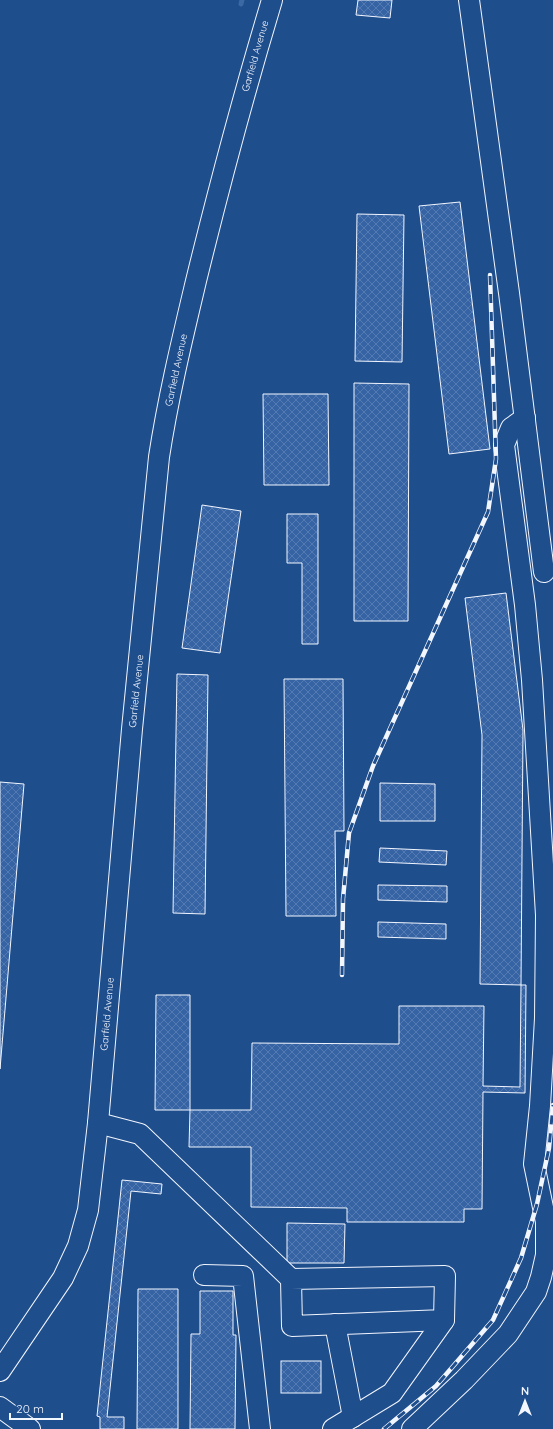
<svg xmlns="http://www.w3.org/2000/svg" width="553" height="1429" font-family="Quicksand,sans-serif">
<style>
.lines{fill:none;stroke-linecap:round;stroke-linejoin:round}
.stream{stroke:#3b69a3;stroke-width:5}
.building{fill:url(#building-cross-hatch);stroke:#f2f6ff}
.minor-casing{stroke:#f2f6ff;stroke-width:22}
.minor{stroke:#1f4e8c;stroke-width:20}
.rail-casing{stroke:#f2f6ff;stroke-width:4.5}
.rail{stroke:#1f4e8c;stroke-width:3;stroke-dasharray:9;stroke-linecap:butt}
.labels{text-anchor:middle;dominant-baseline:central;stroke-width:3;stroke-linejoin:round;paint-order:stroke}
.street-label{font-size:10px;fill:#f2f6ff;stroke:#1f4e8c}
</style>
<defs>
<pattern id="building-cross-hatch" width="8" height="8" patternUnits="userSpaceOnUse"><rect width="8" height="8" fill="#3563a3"/><path d="M0 0l8 8M0 8l8-8" fill="none" stroke="#537ab1"/></pattern>
</defs>
<rect width="100%" height="100%" fill="#1f4e8c"/>
<g class="lines">
<!-- stream -->
<path class="stream" d="M241,4L242,0"/>
</g>
<!-- building -->
<g class="building">
<path d="M358,0H392L390,18L356,15Z"/>
<path d="M460,202L490,449L449,454L419,206Z"/>
<path d="M357,214L404,215L402,362L355,361Z"/>
<path d="M354,383L409,384L408,621H354Z"/>
<path d="M263,394H328L329,485H264Z"/>
<path d="M202,505L241,511L220,653L182,648Z"/>
<path d="M287,514H318V644H302V563H287Z"/>
<path d="M506,593L523,730L521,985L480,984L482,735L465,598Z"/>
<path d="M177,674L208,675L205,914L173,913Z"/>
<path d="M284,679H343L344,831H335L336,916H286Z"/>
<path d="M0,782L24,784L0,1069Z"/>
<path d="M380,783L435,784V821H380Z"/>
<path d="M380,848L447,851L446,865L379,862Z"/>
<path d="M378,885L447,886V902L378,900Z"/>
<path d="M378,922L446,924V939L378,937Z"/>
<path d="M521,985H526L525,1093L483,1092L482,1209H464V1222H347V1208L251,1207V1147H189L190,1110H251L252,1043L399,1044V1006H484L483,1086L520,1087Z"/>
<path d="M156,995H190V1110H155Z"/>
<path d="M122,1180L162,1184L161,1194L131,1191L107,1417H124V1429H100V1417L97,1416Z"/>
<path d="M287,1223L345,1224L344,1263H287Z"/>
<path d="M138,1289H178V1429H137Z"/>
<path d="M200,1291H233V1335H236L235,1429H190L191,1334H200Z"/>
<rect x="281" y="1361" width="40" height="32"/>
</g>
<g class="lines">
<defs>
<g id="minor">
<path d="M469,0L509,293L544,572"/>
<path d="M98,1123L140,1134L291,1279L445,1276L444,1320L292,1326L291,1279"/>
<path d="M204,1275L243,1276L260,1429"/>
<path d="M335,1324L353,1417"/>
<path d="M0,1371L63,1278L78,1246L88,1210L98,1123L132,729L159,457C168,398 182,340 196,281C219,187 244,93 272,0"/>
<path d="M0,1407L30,1429"/>
<path d="M333,1429L392,1393L444,1320"/>
<path d="M412,1429L464,1380L508,1334L536,1292L541,1277L546,1255V1222L534,1164L540,1106L545,1018L546,915L532,680L525,605L504,445L511,428L525,418"/>
</g>
</defs>
<!-- minor casing -->
<use href="#minor" class="minor-casing"/>
<!-- minor -->
<use href="#minor" class="minor"/>
<defs>
<g id="rail">
<path d="M342,975L343,899L349,833L373,766L488,512L496,459L490,275"/>
<path d="M384,1429L436,1386L493,1320L521,1258L537,1204L549,1148L553,1105"/>
</g>
</defs>
<!-- rail casing -->
<use href="#rail" class="rail-casing"/>
<!-- rail -->
<use href="#rail" class="rail"/>
</g>
<g class="labels">
<!-- street labels -->
<g class="street-label">
<text transform="translate(255 56) rotate(-74)">Garfield Avenue</text>
<text transform="translate(176 370) rotate(-78)">Garfield Avenue</text>
<text transform="translate(136 691) rotate(-84)">Garfield Avenue</text>
<text transform="translate(107 1014) rotate(-85)">Garfield Avenue</text>
</g>
</g>
<!-- north arrow -->
<g transform="translate(525 1401)" stroke="#1f4e8c" stroke-width="3" paint-order="stroke">
<path d="M0-3L7 15L0 10L-7 15Z" fill="#f2f6ff"/>
<text y="-6" font-size="11" font-weight="bold" text-anchor="middle" fill="#f2f6ff">N</text>
</g>
<!-- scale -->
<path d="M10 1413v6h52v-6" fill="none" stroke="#f2f6ff" stroke-width="2"/>
<text x="16" y="1413" font-size="12" fill="#f2f6ff" stroke="#1f4e8c" stroke-width="3" paint-order="stroke">20 m</text>
</svg>
